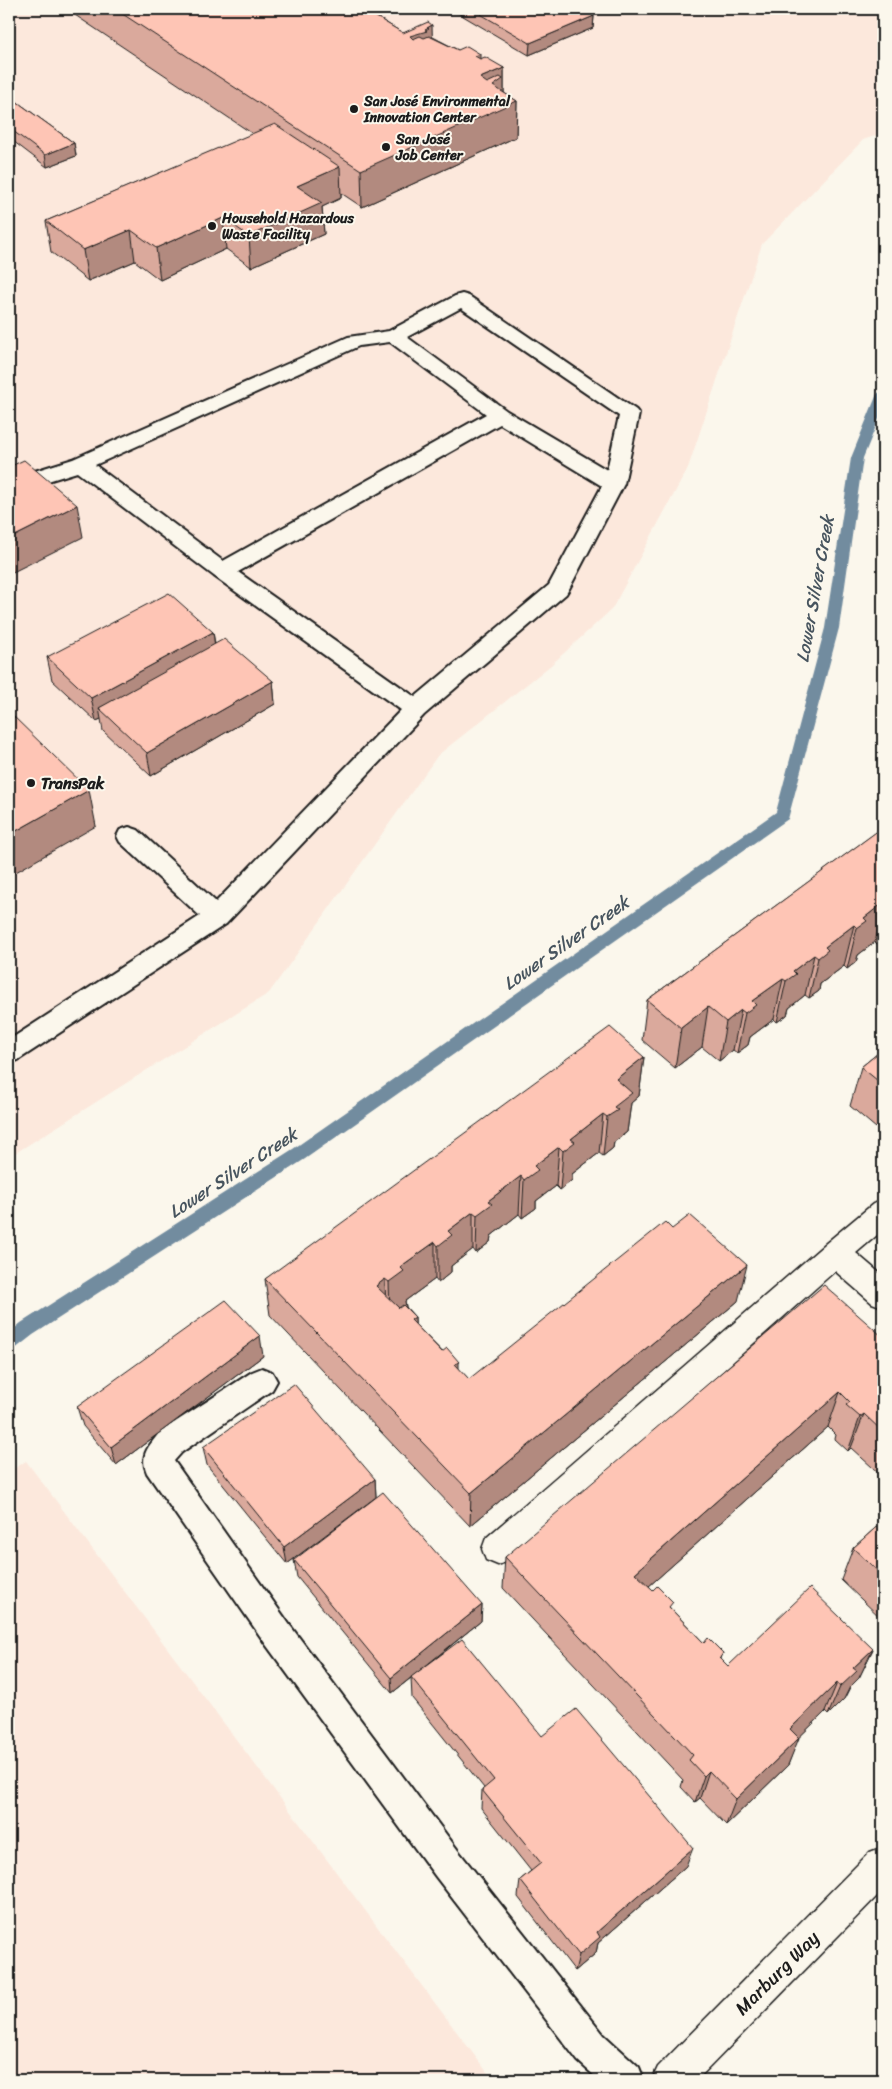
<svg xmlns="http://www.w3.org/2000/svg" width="892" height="2089" font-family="Sriracha,sans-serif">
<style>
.built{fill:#fce8dc}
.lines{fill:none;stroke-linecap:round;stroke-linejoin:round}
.stream{fill:#728c9f;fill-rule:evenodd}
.service-casing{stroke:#1c1c1c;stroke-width:4}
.minor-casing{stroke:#1c1c1c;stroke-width:3}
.service{fill:#fbf7ec;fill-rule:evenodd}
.minor{fill:#fbf7ec;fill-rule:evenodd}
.wall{fill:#daa99c;stroke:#1c1c1c}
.shaded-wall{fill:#b28a7f;stroke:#1c1c1c}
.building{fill:#fec5b5;stroke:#1c1c1c}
.poi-dot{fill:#1c1c1c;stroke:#fbf7ec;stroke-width:2}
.labels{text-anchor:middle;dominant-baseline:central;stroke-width:4;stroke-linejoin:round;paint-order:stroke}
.far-poi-label{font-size:14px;font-weight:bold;fill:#1c1c1c;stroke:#fbf7ec;text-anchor:start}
.poi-label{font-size:16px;font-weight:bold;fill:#1c1c1c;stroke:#fbf7ec;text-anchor:start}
.water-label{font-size:18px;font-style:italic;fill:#47545e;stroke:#fbf7ec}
.near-street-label{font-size:19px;fill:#1c1c1c;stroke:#fbf7ec}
</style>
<rect width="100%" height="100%" fill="#fbf7ec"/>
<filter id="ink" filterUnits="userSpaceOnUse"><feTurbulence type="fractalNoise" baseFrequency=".02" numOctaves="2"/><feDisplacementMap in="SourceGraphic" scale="10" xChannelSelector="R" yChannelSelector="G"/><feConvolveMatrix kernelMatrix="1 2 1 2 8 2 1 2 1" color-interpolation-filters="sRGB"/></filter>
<g filter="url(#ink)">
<!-- built -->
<g class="built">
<path d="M9,9H883V133L863,140L762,244L688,468L612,609L551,665L438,755L269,993L9,1157Z"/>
<path d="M26,1461L493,2080H9V1472Z"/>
</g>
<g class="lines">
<!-- stream -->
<path class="stream" d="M883,390V409L863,458L839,628L788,819L305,1159L33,1335L15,1349L9,1351V1333L21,1323L293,1149L776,812L825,628L851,458L877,394Z"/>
<defs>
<g id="service">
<path d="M462,294L469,296L636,410L639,414L624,484L569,589L566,594L424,715L226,924L18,1060L9,1063V1040L200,916L120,842L117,836L120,830L129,827L138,830L216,902L401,710L214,576L77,472L9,493V479L73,459L348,337L389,331L455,296ZM461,308L619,416L607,470L507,411L407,337ZM390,342L486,414L223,561L95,465L359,346ZM500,424L602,486L549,585L415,697L238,572Z"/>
<path d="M262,1368L272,1372L277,1381L272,1390L182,1452L174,1461L289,1624L460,1853L604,2035L639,2067L644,2080H599L578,2061L436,1877L267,1646L147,1473C139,1455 149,1446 160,1432L252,1372Z"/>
</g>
<g id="minor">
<path d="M883,1201V1230L856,1253L883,1276V1307L872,1303L835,1271L510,1560L498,1565L486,1560L482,1549L486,1538L825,1244L873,1204Z"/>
<path d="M883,1847V1890L697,2080H652L658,2067L870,1852Z"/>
</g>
</defs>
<!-- service casing -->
<use href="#service" class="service-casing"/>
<!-- minor casing -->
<use href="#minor" class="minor-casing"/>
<!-- service -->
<use href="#service" class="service"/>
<!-- minor -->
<use href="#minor" class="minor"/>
</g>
<!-- wall -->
<g class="wall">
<path d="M66,9H363L403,33L433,37L458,50L504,68V93L517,101L516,137L362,207L341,193V198L322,207L324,234L251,267L226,249L160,280L135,261L88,281L51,252L46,221L253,134Z"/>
<path d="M453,9H581L594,16L593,28L529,55L453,10Z"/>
<path d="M9,96L74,143L76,156L47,167L9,138Z"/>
<path d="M213,632L215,644L273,681L275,704L151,776L103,731L101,719L96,721L52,680L47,657Z"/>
<path d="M883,809V941L878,945L875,942L858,955L856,962L847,969L844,966L820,984L819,991L809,998L805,995L789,1008L787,1015L777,1022L774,1019L750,1037L748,1045L737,1053L733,1050L719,1061L702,1047L675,1068L642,1040L647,1000L878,831Z"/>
<path d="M883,1049V1134L850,1106L861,1067Z"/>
<path d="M644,1057L639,1096L631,1103L627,1132L614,1142L613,1148L603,1156L599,1153L572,1174V1180L560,1190L556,1186L536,1201V1208L522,1218L519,1214L491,1236L490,1242L476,1253L473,1249L451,1266V1272L438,1283L435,1279L405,1301L406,1307L415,1317V1324L469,1379L738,1301L470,1526L270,1315L265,1279Z"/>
<path d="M883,1337V1477L851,1448L848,1451L835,1439L836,1435L828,1427L649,1586L704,1643L723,1653L721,1659L728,1666L873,1649L859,1678L850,1687L844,1699L828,1715L825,1712L798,1738L788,1765L726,1825L700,1798L695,1802L681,1787L683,1780L503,1588L505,1557Z"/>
<path d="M263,1356L116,1465L83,1426L77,1407Z"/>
<path d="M203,1447L375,1479L376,1497L287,1564L207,1465Z"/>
<path d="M883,1521V1620L841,1580L853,1548Z"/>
<path d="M294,1560L482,1605L481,1621L420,1671L542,1736L686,1866L598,1943L596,1953L575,1971L518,1897L520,1880L531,1871L481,1808L482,1790L484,1788L412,1698L411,1678L392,1693L297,1577Z"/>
</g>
<!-- shaded-wall -->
<g class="shaded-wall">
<path d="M594,16L593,28L529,55L530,43Z"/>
<path d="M432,25L433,61L410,36Z"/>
<path d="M480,54V90L475,56Z"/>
<path d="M504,68V104L517,101L516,137L362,207L361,170L480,78Z"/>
<path d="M74,143L76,156L47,167L45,155Z"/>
<path d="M340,167L341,198L322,207L324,234L251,267L249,236L297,186Z"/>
<path d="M223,218L226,249L160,280L156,248Z"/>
<path d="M131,230L135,261L88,281L83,250Z"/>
<path d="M77,505L83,537L9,574V539Z"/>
<path d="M213,632L216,655L99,708L101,719L96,721L91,698Z"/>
<path d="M273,681L275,704L151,776L147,753Z"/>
<path d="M89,790L96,826L9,876V835Z"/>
<path d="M883,903V911L875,942L858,955L856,962L847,969L857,928L864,918Z"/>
<path d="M854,925L844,966L820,984L819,991L809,998L818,958L825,947Z"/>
<path d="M883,926V941L878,945Z"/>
<path d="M814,955L805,995L789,1008L787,1015L777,1022L786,981L793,971Z"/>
<path d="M783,979L774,1019L750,1037L748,1045L737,1053L745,1013L752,1001Z"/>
<path d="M708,1007L702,1047L675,1068L681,1028Z"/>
<path d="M741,1010L733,1050L719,1061L726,1022Z"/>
<path d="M644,1057L639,1096L631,1103L627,1132L614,1142L613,1148L603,1156L607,1117L616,1079Z"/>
<path d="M603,1114L599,1153L572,1174V1180L560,1190L563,1151L571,1139Z"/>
<path d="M559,1147L556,1186L536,1201V1208L522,1218L524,1180L534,1166Z"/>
<path d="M521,1176L519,1214L491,1236L490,1242L476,1253L477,1215L488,1201Z"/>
<path d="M473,1212V1249L451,1266V1272L438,1283V1246L448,1231Z"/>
<path d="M435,1242V1279L405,1301L406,1307L390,1318L389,1282L400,1267Z"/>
<path d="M747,1265L738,1301L470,1526L471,1493Z"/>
<path d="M385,1279L386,1315L376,1286Z"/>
<path d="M415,1317L416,1352L411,1320Z"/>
<path d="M260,1336L263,1356L116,1465L111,1447Z"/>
<path d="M459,1362V1396L455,1364Z"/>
<path d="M840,1392L828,1427L630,1603L635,1573Z"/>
<path d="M864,1414L851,1448L848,1451L860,1417Z"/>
<path d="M375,1479L376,1497L287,1564L284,1547Z"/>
<path d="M482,1605L481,1621L392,1693L391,1678Z"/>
<path d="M873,1649L859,1678L850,1687L844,1699L828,1715L840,1687L853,1668Z"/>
<path d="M837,1683L825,1712L779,1757L790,1729Z"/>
<path d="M799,1738L788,1765L726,1825L736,1799Z"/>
<path d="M709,1771L700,1798L695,1802L704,1776Z"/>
<path d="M693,1848L686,1866L598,1943L596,1953L575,1971L579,1955L597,1932Z"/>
</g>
<!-- building -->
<g class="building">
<path d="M115,9H363L403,33L428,22L432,25L427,28H429L425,30L427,31L410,36L413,39L420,36L424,38L429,36L458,50L467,46L480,54L475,56L480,59L485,57L504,68L480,78L487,83L500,77L503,79L493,86L517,101L361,170Z"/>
<path d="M472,9H581L594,16L530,43Z"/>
<path d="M9,96L74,143L45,155L9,128Z"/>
<path d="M275,124L340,167L297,186L322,203L249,236L223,218L156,248L131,230L83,250L46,221Z"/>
<path d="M24,460L77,505L9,539V467Z"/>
<path d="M169,593L213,632L91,698L47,657Z"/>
<path d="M224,639L273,681L147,753L99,708Z"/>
<path d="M9,712L89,790L9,835Z"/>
<path d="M883,827V903L864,918L867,921L857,928L854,925L825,947L828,950L818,958L814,955L793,971L796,974L786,981L783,979L752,1001L756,1005L745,1013L741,1010L726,1022L708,1007L681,1028L647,1000Z"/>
<path d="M610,1027L644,1057L616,1079L632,1093L614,1107L618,1110L607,1117L603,1114L571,1139L575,1142L563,1151L559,1147L534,1166L538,1170L524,1180L521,1176L488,1201L492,1204L477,1215L473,1212L448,1231L452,1235L438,1246L435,1242L400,1267L404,1271L389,1282L385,1279L376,1286L399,1308L403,1305L415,1317L411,1320L442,1352L447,1348L459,1362L455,1364L469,1379L665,1222L672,1229L690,1215L747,1265L471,1493L265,1279Z"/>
<path d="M883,1049V1085L861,1067Z"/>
<path d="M824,1285L883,1337V1432L864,1414L860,1417L846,1405L850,1402L840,1392L635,1573L653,1590L657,1586L673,1602L669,1607L704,1643L708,1638L723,1653L720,1658L728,1666L810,1588L873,1649L853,1668L857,1671L840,1687L837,1683L790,1729L799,1738L736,1799L709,1771L704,1776L689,1760L693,1755L505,1557Z"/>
<path d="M226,1300L260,1336L111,1447L77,1407Z"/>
<path d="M294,1384L375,1479L284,1547L203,1447Z"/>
<path d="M383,1492L482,1605L391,1678L294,1560Z"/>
<path d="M883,1521V1576L853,1548Z"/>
<path d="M462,1639L542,1736L576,1709L693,1848L597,1932L600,1937L579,1955L520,1880L541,1863L482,1790L494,1780L411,1677Z"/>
</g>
</g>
<!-- markers -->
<g class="poi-dot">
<circle cx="354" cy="109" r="5"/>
<circle cx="386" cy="147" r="5"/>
<circle cx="212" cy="226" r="5"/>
<circle cx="31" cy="783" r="5"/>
</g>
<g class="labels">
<!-- far-poi labels -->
<g class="far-poi-label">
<text x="364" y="101">San José Environmental<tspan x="364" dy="16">Innovation Center</tspan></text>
<text x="396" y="139">San José<tspan x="396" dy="16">Job Center</tspan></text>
<text x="222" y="218">Household Hazardous<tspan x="222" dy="16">Waste Facility</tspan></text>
</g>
<!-- poi labels -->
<g class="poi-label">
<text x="41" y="783">TransPak</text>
</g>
<!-- water labels -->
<g class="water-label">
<text transform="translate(815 589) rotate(-80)">Lower Silver Creek</text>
<text transform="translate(566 943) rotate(-35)">Lower Silver Creek</text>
<text transform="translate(233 1173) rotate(-33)">Lower Silver Creek</text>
</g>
<!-- near-street labels -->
<g class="near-street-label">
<text transform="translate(777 1973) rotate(-45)">Marburg Way</text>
</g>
</g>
<!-- margin -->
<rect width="892" height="2089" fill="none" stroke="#fbf7ec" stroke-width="30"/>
<rect x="15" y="15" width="862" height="2059" fill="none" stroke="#1c1c1c" stroke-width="2" filter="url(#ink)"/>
</svg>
